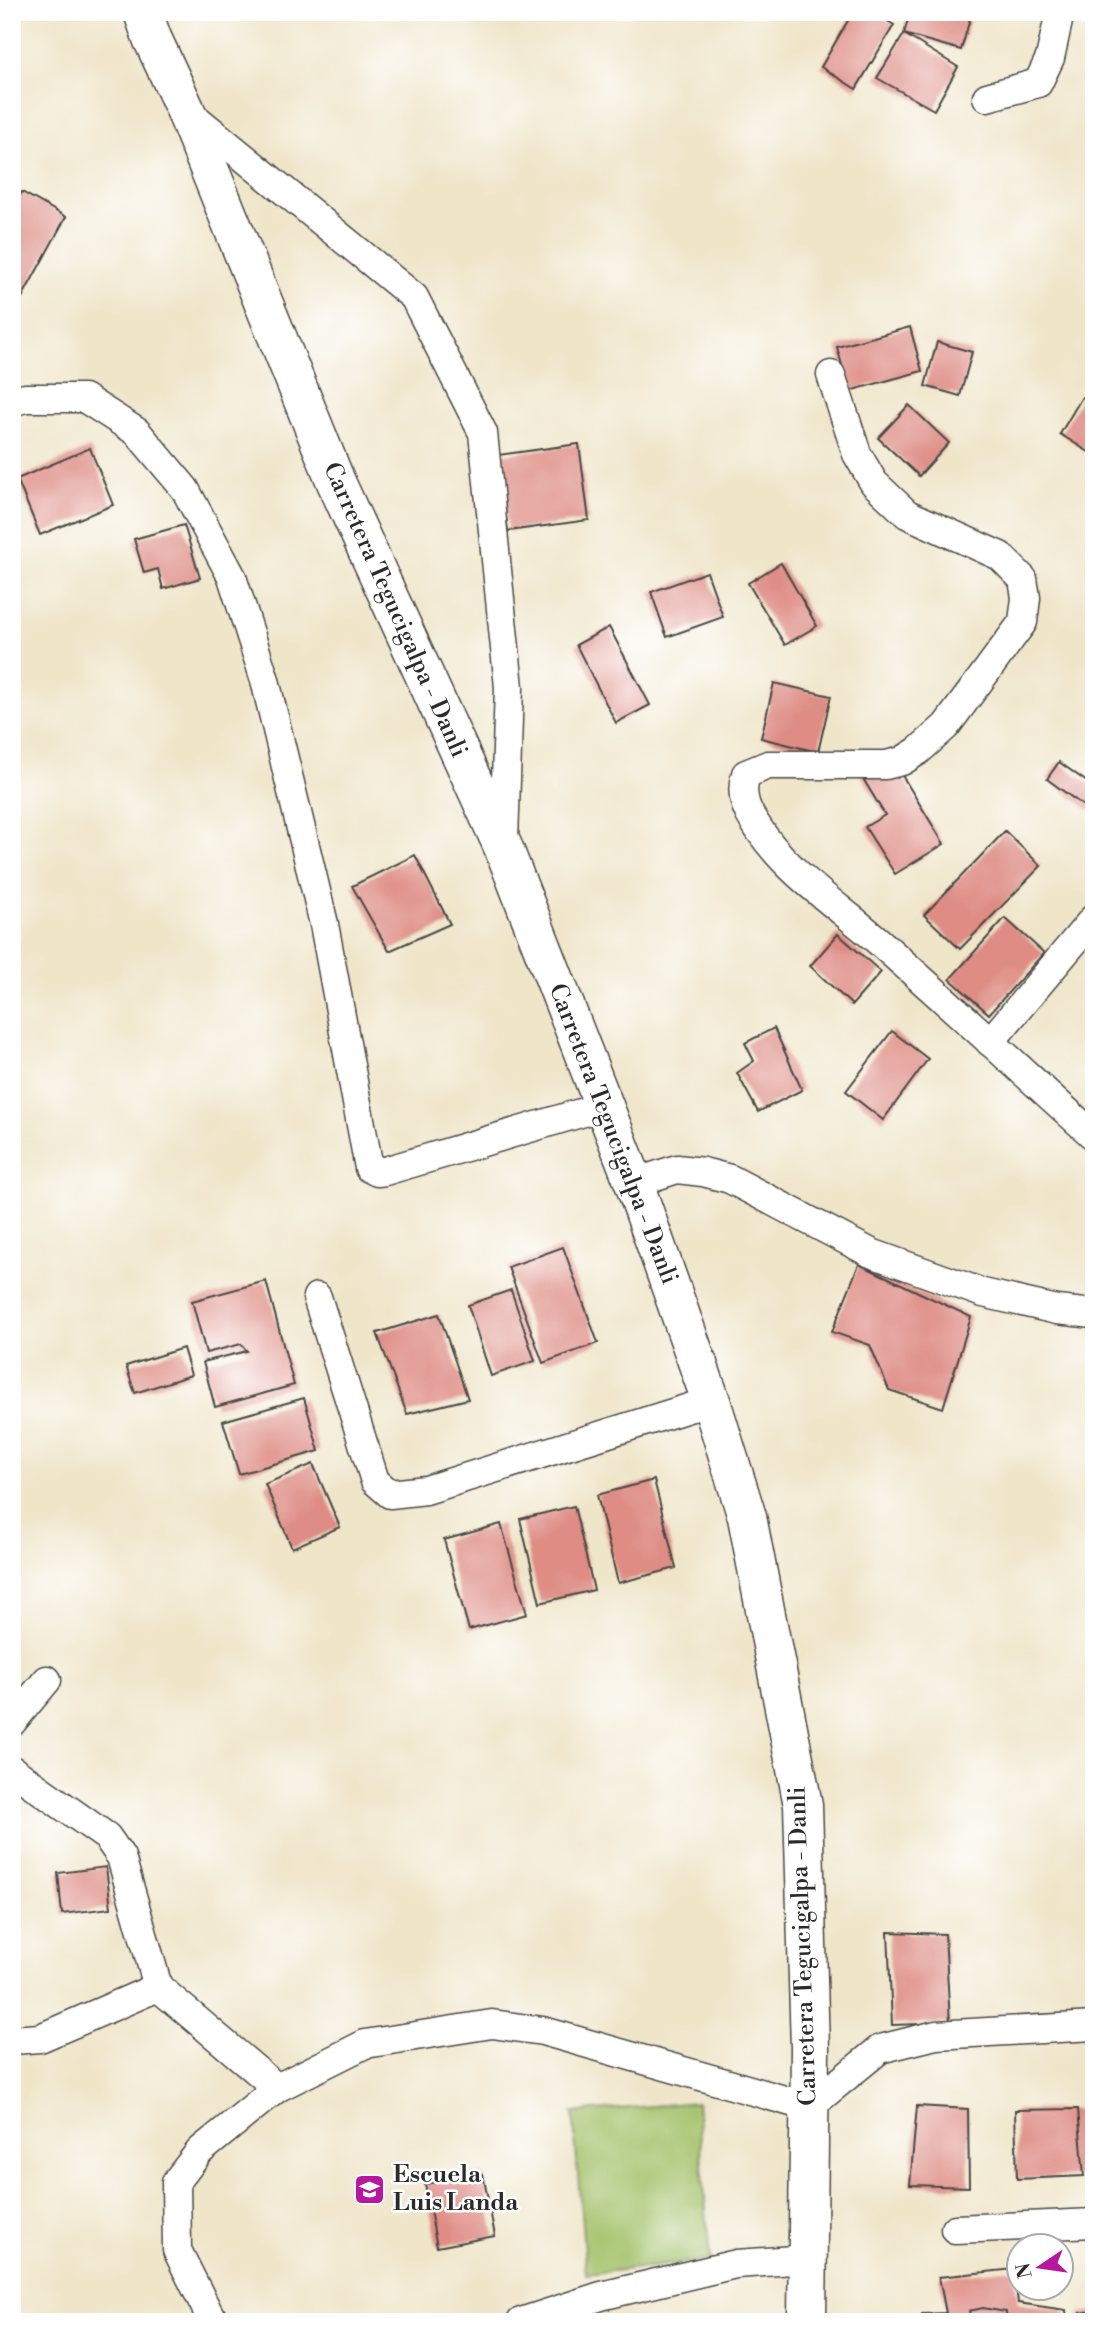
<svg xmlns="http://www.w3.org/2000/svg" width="1106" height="2334" font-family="'Libre Bodoni',serif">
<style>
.green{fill:#a3c169;stroke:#67764a;stroke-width:2}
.building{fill:#de8c84}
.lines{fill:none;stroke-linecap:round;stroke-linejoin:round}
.minor-casing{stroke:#484743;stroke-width:31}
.trunk-casing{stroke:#484743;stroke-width:41}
.minor{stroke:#fff;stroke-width:28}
.trunk{stroke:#fff;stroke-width:38}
.labels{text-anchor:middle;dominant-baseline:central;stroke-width:5;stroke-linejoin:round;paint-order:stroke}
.street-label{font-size:24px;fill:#2b2b2b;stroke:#fff}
.poi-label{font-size:24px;font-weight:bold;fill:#2b2b2b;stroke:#fff;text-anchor:start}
</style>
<rect width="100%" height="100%" fill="#fff"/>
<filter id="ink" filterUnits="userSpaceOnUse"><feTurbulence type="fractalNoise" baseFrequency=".0143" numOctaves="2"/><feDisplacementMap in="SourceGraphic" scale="14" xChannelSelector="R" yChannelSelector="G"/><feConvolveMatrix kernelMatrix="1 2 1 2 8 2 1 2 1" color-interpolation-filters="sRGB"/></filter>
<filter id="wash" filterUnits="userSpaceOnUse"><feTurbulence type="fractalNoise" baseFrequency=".00686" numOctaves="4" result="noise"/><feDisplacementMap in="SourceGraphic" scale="28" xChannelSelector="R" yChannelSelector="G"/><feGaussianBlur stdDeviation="1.57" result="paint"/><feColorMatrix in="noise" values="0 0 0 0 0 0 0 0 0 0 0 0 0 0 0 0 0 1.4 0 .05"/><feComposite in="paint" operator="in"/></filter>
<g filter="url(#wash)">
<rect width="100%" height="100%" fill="#efe5c9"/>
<!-- green -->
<path class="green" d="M697,2102L710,2260L586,2274L573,2113Z"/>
<g id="blocks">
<!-- building -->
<g class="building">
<path d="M853,12H873L894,25L856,89L821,67Z"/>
<path d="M910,12H972L961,50L904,34Z"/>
<path d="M904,34L958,67L934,110L877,78Z"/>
<path d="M22,192L66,217L18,305L12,301V209Z"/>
<path d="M910,327L922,371L849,391L837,347Z"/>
<path d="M937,342L972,352L960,396L925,386Z"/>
<path d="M1082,397L1094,404L1092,454L1060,434Z"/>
<path d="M909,405L949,443L919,476L878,438Z"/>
<path d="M579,444L589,520L508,531L498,455Z"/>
<path d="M90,448L113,505L40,535L17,479Z"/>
<path d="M184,525L200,578L163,589L158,569L144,573L134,539Z"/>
<path d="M781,563L817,626L785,645L748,583Z"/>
<path d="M707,572L723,617L667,637L651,592Z"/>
<path d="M609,627L650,705L616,723L576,645Z"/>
<path d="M774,683L831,696L818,752L761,738Z"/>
<path d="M1059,762L1094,787V807L1089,810L1047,779Z"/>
<path d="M897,767L944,844L895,874L865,827L885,815L859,772Z"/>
<path d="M1005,831L1041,866L960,949L924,915Z"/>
<path d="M415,855L450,924L389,951L352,886Z"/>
<path d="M1005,918L1044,953L989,1014L950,979Z"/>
<path d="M838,934L881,972L852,1005L810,966Z"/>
<path d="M774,1028L802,1090L758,1112L737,1073L754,1061L745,1043Z"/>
<path d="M892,1031L928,1059L883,1120L846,1091Z"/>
<path d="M563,1247L598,1343L543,1363L508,1267Z"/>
<path d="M859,1264L971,1317L943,1408L889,1390L870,1345L832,1332Z"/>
<path d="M266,1281L294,1385L215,1407L203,1362L247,1351L241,1344L206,1353L192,1301Z"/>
<path d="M511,1290L535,1361L491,1376L468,1305Z"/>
<path d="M439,1314L468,1399L407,1414L377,1333Z"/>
<path d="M183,1348L191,1375L135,1393L126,1366Z"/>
<path d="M304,1398L319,1451L239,1474L223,1421Z"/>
<path d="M313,1464L340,1527L292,1548L265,1484Z"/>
<path d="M654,1480L676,1568L618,1583L597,1495Z"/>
<path d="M574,1506L594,1590L540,1603L520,1519Z"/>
<path d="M501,1524L527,1614L469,1630L444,1540Z"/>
<path d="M106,1867L111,1908L62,1914L58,1873Z"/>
<path d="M888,1932L945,1934L950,2023L892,2025Z"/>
<path d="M917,2106L968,2109L969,2187L910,2185Z"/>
<path d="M1078,2109L1084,2176L1017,2179L1015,2110Z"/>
<path d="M483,2174L495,2236L437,2247L425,2184Z"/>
<path d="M1014,2269L1018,2303L1066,2310L1067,2322H1006V2312L983,2308L969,2311L971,2322H922V2314L946,2313L939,2277Z"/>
<path d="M1094,2311V2322H1081L1080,2313Z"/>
</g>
</g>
</g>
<g filter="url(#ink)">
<use href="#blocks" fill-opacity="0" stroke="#484743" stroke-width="2"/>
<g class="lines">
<defs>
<g id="minor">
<path d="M987,97L1038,83L1050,58L1060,12"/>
<path d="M187,111L414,297L483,433L509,687L504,841"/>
<path d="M831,375L857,454L874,483L907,514L1000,556L1023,579L1026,598L1023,622L946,726L918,751L902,761L886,765H768L746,774C740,792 744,807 755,823C784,871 836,904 877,940C950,1004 1022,1071 1094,1136"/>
<path d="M12,402L25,398H84L137,432L185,489L232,577L265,680L324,924L369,1168L377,1172L385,1171L604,1106"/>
<path d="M990,1042L1094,918"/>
<path d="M634,1183L677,1169L703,1172L730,1179L871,1253L983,1293L1057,1310L1094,1314"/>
<path d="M317,1297L375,1481L390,1494L426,1490L711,1401"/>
<path d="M12,1722L47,1680"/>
<path d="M12,1770L107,1837L121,1857L158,1987L277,2088"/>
<path d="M12,2040L40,2038L158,1987"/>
<path d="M955,2229L1094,2223"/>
<path d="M216,2322L210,2316L177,2250L176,2182L200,2151L277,2088L365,2044L492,2024L543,2031L809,2107L880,2049L936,2035L1094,2026"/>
<path d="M521,2322L601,2296L736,2264L808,2259"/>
</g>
<path id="trunk" d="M143,12L152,38L185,109L336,482L504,849L634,1183L711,1401L747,1517L803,1805L810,2049L807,2322"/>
</defs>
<!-- minor casing -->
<use href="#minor" class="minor-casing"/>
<!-- trunk casing -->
<use href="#trunk" class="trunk-casing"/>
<!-- minor -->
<use href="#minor" class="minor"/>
<!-- trunk -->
<use href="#trunk" class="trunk"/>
</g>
</g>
<!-- icons -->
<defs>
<symbol id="school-square" viewBox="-11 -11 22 22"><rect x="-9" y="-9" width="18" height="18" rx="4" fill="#b5179e" stroke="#fff"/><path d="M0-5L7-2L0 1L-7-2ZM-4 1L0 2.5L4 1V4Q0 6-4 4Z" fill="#fff"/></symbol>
</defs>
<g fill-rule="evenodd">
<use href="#school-square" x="352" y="2172" width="35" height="35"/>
</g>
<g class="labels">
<!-- street labels -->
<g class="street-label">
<text transform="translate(395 610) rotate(66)">Carretera Tegucigalpa - Danli</text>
<text transform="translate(613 1134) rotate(69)">Carretera Tegucigalpa - Danli</text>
<text transform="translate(803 1946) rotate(-92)">Carretera Tegucigalpa - Danli</text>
</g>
<!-- poi labels -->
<g class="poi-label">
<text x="393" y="2175">Escuela<tspan x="393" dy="28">Luis Landa</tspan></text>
</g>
</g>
<!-- margin -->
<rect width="1106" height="2334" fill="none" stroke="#fff" stroke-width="42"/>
<!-- north arrow -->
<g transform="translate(1040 2267) rotate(257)"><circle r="33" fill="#ffffff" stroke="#aaaaaa" stroke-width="2"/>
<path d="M0-5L12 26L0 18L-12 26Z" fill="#b5179e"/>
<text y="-10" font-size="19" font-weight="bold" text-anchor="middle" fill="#2b2b2b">N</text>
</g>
</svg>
